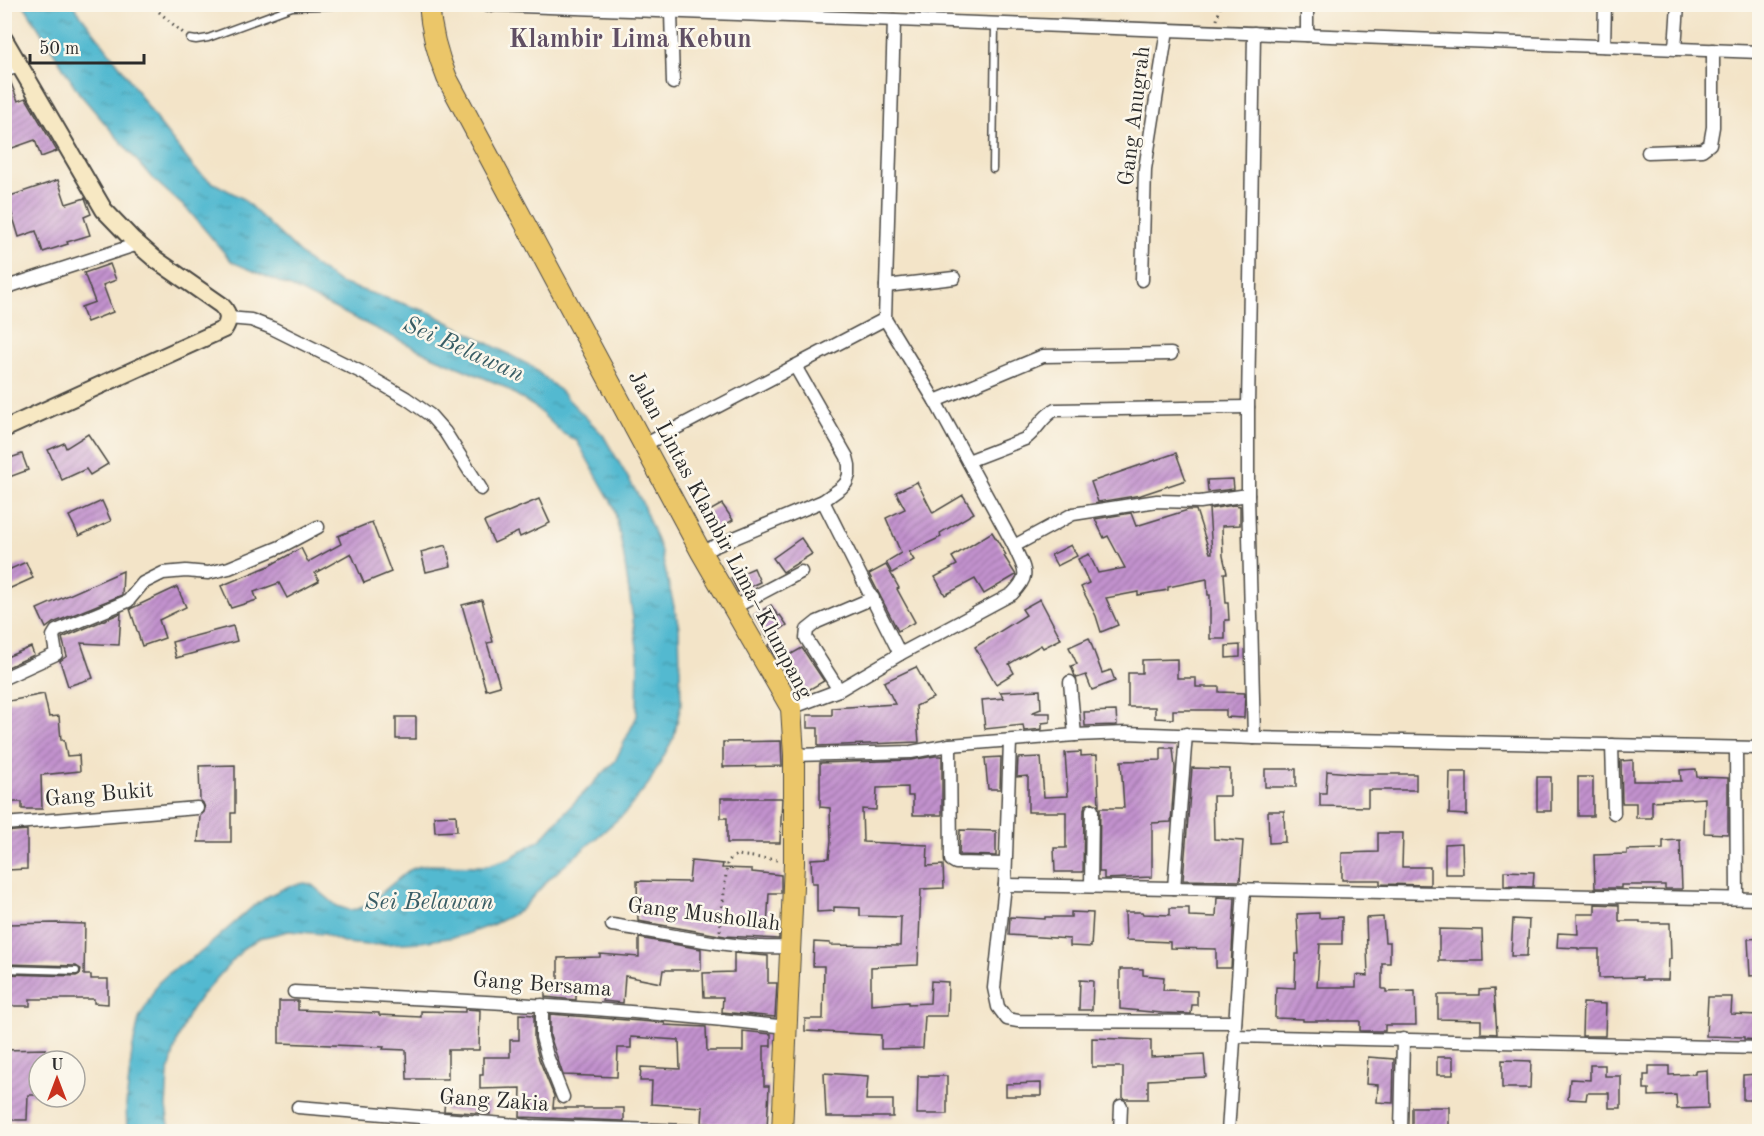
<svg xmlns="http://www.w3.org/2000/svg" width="1764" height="1136" font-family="'Old Standard TT',serif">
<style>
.water{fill:url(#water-ripples);stroke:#3e727e;stroke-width:1.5}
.building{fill:url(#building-hatch)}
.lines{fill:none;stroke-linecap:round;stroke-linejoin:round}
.lane-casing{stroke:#494743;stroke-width:9}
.street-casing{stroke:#494743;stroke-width:15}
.secondary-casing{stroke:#494743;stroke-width:20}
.primary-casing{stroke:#494743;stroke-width:22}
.path{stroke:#494743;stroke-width:3;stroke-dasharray:1.5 4.5;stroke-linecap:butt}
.lane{stroke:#fff;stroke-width:6}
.street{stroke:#fff;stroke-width:12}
.secondary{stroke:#f7e8c3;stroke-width:16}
.primary{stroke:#ebc669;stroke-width:20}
.labels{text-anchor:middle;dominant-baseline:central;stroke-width:5;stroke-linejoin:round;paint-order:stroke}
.street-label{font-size:22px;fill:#2b2b2b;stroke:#fbf7ec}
.water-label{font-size:24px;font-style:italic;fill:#395d65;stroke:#fbf7ec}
.quarter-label{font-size:26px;font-weight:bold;fill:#604f64;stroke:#fbf7ec}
</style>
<defs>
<pattern id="water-ripples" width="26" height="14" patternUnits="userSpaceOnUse" patternTransform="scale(1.5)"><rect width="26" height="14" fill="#52b9d0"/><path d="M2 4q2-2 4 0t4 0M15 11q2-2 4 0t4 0" fill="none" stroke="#4497a9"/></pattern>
<pattern id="building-hatch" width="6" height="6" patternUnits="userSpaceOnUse" patternTransform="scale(1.5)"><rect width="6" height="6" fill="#c292ce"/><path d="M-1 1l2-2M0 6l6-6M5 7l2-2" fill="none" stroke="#9e77a7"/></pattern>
</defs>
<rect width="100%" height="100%" fill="#fbf7ec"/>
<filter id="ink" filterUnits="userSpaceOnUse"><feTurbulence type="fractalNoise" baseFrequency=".0167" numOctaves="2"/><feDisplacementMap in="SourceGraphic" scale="12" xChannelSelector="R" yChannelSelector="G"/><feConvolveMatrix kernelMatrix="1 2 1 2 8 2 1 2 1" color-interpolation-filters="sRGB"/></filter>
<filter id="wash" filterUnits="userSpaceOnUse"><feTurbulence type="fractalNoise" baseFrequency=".008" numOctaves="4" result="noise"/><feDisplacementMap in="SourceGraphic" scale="24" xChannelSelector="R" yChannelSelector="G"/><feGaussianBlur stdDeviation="1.35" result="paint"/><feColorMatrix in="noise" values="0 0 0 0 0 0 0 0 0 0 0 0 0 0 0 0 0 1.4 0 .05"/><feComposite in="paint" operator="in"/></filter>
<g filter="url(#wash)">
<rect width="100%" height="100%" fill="#f3e4c8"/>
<!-- water -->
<path class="water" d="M24,5H73L120,66L161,126L195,169L210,181L242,198L309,262L340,283L429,312L531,366L557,388L603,435L641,500L660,548L679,627L681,704L674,737L649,783L625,813L549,879L520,911L494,924L461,936L421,942L368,945L345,943L324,934L289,931L260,938L245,947L200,997L189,1013L177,1041L168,1075L166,1107L170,1131H127L126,1105L132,1051L139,1019L158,983L171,971L200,953L251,908L270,895L289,886L305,883L312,885L337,906L349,910L358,909L368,904L408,871L417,867L428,865L485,866L510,858L540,840L569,808L615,761L637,716L638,654L623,551L614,507L577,441L562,433L535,407L501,385L434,357L293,288L232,262L189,211L151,177L79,93Z"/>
<g id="blocks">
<!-- building -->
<g class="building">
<path d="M9,78L18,101L26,98L57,151L41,157L35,140L4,151V79Z"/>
<path d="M58,180L66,204L85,198L91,214L84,217L90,235L67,242L68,244L43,252L36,231L19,237L12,214L4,216V198Z"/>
<path d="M110,264L116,280L103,285L113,312L87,322L81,307L95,302L84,273Z"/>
<path d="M88,434L108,464L90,475L86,469L62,480L48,450L64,443L66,448Z"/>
<path d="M1176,453L1186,480L1141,495L1098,502L1091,482Z"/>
<path d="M22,454L28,470L4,479V460Z"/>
<path d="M1233,479L1234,489L1208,492L1207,480Z"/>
<path d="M917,482L933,513L963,495L974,513L940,533L941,537L909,552L914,560L892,573L886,562L901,553L886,518L905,509L896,492Z"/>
<path d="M539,499L550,523L520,537L518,532L494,543L484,522Z"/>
<path d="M102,501L111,521L79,536L69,516Z"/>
<path d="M722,504L733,520L717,530L706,513Z"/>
<path d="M1234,505L1240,506V525L1222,526L1223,556L1227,573H1224L1226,603H1228L1229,620H1225V639H1210V595H1208L1207,579L1168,587V590L1138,595V592L1106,598L1118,625L1101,632L1096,616L1081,587L1089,583L1078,559L1089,554L1098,573L1125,568L1108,536L1104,538L1095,519L1131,513L1136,526L1188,510H1196L1210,553H1212L1209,509Z"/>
<path d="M372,522L391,572L364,583L351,553L315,573L319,581L287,598L279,583L254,592L257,600L231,608L221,586L269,566L301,548L308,562L341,544L338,536Z"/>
<path d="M992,532L1006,555L1004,556L1016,575L984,594L975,579L945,595L935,577L957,565L952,557Z"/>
<path d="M801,538L812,554L783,572L773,558Z"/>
<path d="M446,545L451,566L426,572L421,552Z"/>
<path d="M1071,545L1077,556L1057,566L1051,555Z"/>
<path d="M26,562L33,578L4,591V572Z"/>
<path d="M886,565L899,588L897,589L915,622L898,631L869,574Z"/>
<path d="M754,568L760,582L738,592L731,578Z"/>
<path d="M123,571L122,595L53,623L46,628L37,609Z"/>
<path d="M177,587L186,607L159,620L165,638L142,646L130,609Z"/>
<path d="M1040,599L1061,639L1043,648L1041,645L1009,664L1014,673L996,684L975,647L1026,615L1022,609Z"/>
<path d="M482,600L493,642L487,643L500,686L486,690L462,605Z"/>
<path d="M771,605L778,616L780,615L787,625L768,638L754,615Z"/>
<path d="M121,613L119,645L81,643L93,678L68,686L60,661L67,656L62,638Z"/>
<path d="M233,626L237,641L176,658L172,642Z"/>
<path d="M1089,638L1102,673L1111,670L1115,681L1092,690L1086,675L1077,678L1075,676L1071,666L1077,664L1069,647Z"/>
<path d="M776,640L785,653L776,658L769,645Z"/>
<path d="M1240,645V657L1226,658V646Z"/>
<path d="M31,647L34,655L8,667L4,658Z"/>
<path d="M802,648L824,681L798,696L779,661Z"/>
<path d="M1177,659V678H1196V687H1219V692L1245,693L1244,718L1226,717V710H1173V719L1155,718V707H1128V673H1142V660Z"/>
<path d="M916,667L933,698L916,706L919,742L818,746V728H807V715H832V708L895,704L884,682Z"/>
<path d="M1040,690L1041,709L1031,713H1050V722L1042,723V729L1024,731L1023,725L985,729L982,700L1004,698L1000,692Z"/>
<path d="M44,694L49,717L59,716L61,740H64L67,756L79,755L80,771L41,775L42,809H22V802H4V702Z"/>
<path d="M1116,711L1117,725L1085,726L1084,712Z"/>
<rect x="396" y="717" width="20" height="22"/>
<path d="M781,741L782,766L723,767V742Z"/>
<path d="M1161,748H1173L1175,768L1171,822L1152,823V877L1104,879V872H1099L1100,808H1124L1121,761L1161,760Z"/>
<path d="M1081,752V756L1097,755L1099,806L1092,802L1085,805L1084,809L1083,872H1055L1054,848H1066V812H1028V776L1017,777L1018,758L1041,757L1044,797L1068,796L1065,753Z"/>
<path d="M935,756H942V815H913V796H908V787L877,788L876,810L862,809L863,842L928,845L927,866L943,865L944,888L921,889L918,965L871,967V1005L908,1002V1004L930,1003L931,981L948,982L947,1016H925L923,1048L881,1049V1035L805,1031V1019H823L824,966H813L814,942L830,943V945L900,946L901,917L860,916V908L834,907V911L817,912V883H812L811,859L829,858L831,841L830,808L820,807V763L911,760Z"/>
<path d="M1001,757L1000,789H988L985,758Z"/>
<path d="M1633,760V781H1681L1680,770L1696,769L1697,777L1728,778V834L1704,833L1705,798L1652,801V818H1636V803H1622L1621,761Z"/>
<path d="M235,765V813H231V842H198L200,816L204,812L205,808L203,803L200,800L199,766Z"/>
<path d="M1192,768L1230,769V796H1213L1214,839L1243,841L1240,881L1183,880Z"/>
<rect x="1265" y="769" width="31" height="18"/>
<path d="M1327,771L1361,774H1416V790H1368V807L1320,806V793H1326Z"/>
<path d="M1450,772H1467V815L1449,814Z"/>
<rect x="1537" y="777" width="14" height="34"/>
<rect x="1578" y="777" width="15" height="39"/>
<path d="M721,798H782L780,843H727V818H721Z"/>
<path d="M1268,811H1284L1285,842L1269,843Z"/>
<path d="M456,815L457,831L435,832L434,816Z"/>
<path d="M27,830V869L7,870L4,832Z"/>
<path d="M960,830L996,831V856L959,855Z"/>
<path d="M1378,833H1403L1402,867H1430V885L1380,884V880H1342V853L1378,852Z"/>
<path d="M1680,840L1682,889H1665V885H1621V888H1595L1594,855L1627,854V850L1663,849V841Z"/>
<path d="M1462,843L1463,874H1445V844Z"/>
<path d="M691,861L723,864L722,868L752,869V872L781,875V893H769L767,929L779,930V939L725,936L638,921L637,881L689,882Z"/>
<path d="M1504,871L1534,872L1533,887L1504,886Z"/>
<path d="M1217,897L1235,898L1231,968H1216V949L1170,948V942L1126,940L1125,912H1142L1143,914L1170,915V908H1189V916L1216,917Z"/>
<path d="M1595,904L1619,905V921H1640V923H1670L1671,959H1669L1668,980H1642V977L1599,978V949H1578V948L1557,947L1558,933L1578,934L1577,914H1595Z"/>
<path d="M1071,912L1093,913L1091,947L1070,946V939L1009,935L1010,917L1045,919V917H1071Z"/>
<path d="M1319,913V918L1342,917V944H1320L1317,987H1356V975L1368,976L1366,918L1383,917L1385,942H1390V963H1382V989H1386V992L1415,991L1416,1025H1385V1031H1360V1021H1303V1019L1275,1018L1276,987L1295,988L1296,954H1299L1297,914Z"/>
<path d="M1513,919L1529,920L1527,956H1511Z"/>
<path d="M57,923L85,924L84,975H91V979H108V1004L94,1003V999H30V1006H4V974L76,976L80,974L81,969L76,966L7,964V924Z"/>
<path d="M1439,929L1482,930L1483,961H1439Z"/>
<path d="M639,938L701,949V970H663L661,983L625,976L623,1003L603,1001L604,993L576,989V1000L545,997V989H558V958L600,957V954L639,957Z"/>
<path d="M1760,938V975L1750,976L1748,939Z"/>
<path d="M734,953L768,956V983H777L775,1017L722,1012L723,997H704L703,973L734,972Z"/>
<path d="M1120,969H1143V975L1164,977L1163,990L1197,991V1005H1192L1191,1014L1162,1013L1120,1009Z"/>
<path d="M1080,980L1093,981L1092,1010H1079Z"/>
<path d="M1494,989L1497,1034L1481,1033V1020L1438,1019V995H1479V990Z"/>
<path d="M1708,997H1732L1731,1014L1760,1015V1040L1744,1039V1037L1706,1036Z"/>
<path d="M279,1001H298V1010L379,1013V1015L421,1017V1011L465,1012V1009L480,1010L479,1050H448V1079H407L406,1050L383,1049L384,1047L279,1043Z"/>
<path d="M1583,1003L1606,1004L1605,1036H1582Z"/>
<path d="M519,1014L534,1015V1039L539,1059L554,1096L553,1108H624V1121L520,1117L521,1088L480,1089V1075H483V1057H510V1040H519Z"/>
<path d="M550,1014L665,1023V1025L706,1027L707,1051H743V1031L771,1034V1046H764V1086H769L767,1130L731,1129L724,1124L702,1123L703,1107L651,1104L652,1081H640L641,1067L680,1069L679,1040L631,1037V1048H618L617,1077L563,1075L550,1036Z"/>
<path d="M1092,1038L1151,1040V1057L1204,1054L1206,1077L1148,1080V1099H1125L1123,1098V1067H1092Z"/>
<path d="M46,1049V1061H39V1095H28L27,1120H4V1050Z"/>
<path d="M1368,1057L1394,1059L1393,1103L1377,1102L1378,1085L1366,1084Z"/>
<rect x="1437" y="1057" width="16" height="18"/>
<path d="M1502,1060L1531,1061L1530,1088H1502Z"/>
<path d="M1590,1065H1605V1076H1621V1108H1609V1093H1587L1586,1100L1568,1099L1570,1079L1590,1080Z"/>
<path d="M1649,1066H1669V1075L1695,1074V1071L1707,1070L1708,1108L1677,1109L1676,1095L1649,1096V1089H1644V1075H1649Z"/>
<path d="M824,1073L868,1076L866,1100H893V1117H826Z"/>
<path d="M1759,1074L1760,1100H1743V1075Z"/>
<path d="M918,1076H947V1114H917Z"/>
<path d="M1041,1083V1096H1006V1084Z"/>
<path d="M445,1099L490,1102V1114L444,1111Z"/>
<rect x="1412" y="1107" width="37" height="21"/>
</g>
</g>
</g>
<g filter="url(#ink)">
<use href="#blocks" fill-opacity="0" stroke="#494743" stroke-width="1.5"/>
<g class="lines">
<defs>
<g id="lane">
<path d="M190,39L196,40L208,38L292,7L380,4"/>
<path d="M993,169L995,24"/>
<path d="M4,969L76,971"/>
</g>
<g id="street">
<path d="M468,4L1760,52"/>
<path d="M671,12L673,83"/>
<path d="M1307,35V4"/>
<path d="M1604,46L1605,4"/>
<path d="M1675,49L1678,4"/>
<path d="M4,71L19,66"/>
<path d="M1648,152L1702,150L1710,144L1713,127V50"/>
<path d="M1142,280L1145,169L1167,30"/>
<path d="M886,286L954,278"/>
<path d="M4,288L138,244"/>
<path d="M228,318L251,320L272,328L363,373L406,398L430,415L445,432L481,489"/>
<path d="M935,401L1043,356L1171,354"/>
<path d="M644,445L885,319"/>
<path d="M968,461L1025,439C1037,431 1042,416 1055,410L1248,407"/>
<path d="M823,501L900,654"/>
<path d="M1014,546L1073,514L1157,501L1200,502L1248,495"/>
<path d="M701,552L823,501L841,488L846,483L849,475V465L847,457L795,366"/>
<path d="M733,608L801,572"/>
<path d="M4,678L56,654L53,636L56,631L128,601L143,583L163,573L186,571L208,573L229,568L280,547L318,527"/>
<path d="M1070,682L1075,735"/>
<path d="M839,690L806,638L807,630L817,622L873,598"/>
<path d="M791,708L839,690L900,654L1012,594C1032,574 1024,570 1014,546L935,401L885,319L894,20"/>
<path d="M1254,738L1248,495V407L1254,33"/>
<path d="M1010,741L1005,885L994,988L998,1007L1007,1019L1018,1021L1235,1022"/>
<path d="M950,745L951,860L956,863L1004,864"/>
<path d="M1612,745L1614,813"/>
<path d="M1736,748L1737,898"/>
<path d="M794,755L911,752L950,745L1075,735L1126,733L1254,738L1760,748"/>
<path d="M4,824L197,808"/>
<path d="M1005,885L1760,899"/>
<path d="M1091,886L1092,810"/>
<path d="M1174,888L1186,734"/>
<path d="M612,925C670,934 732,950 791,947"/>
<path d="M294,992C459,1000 623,1008 787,1027"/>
<path d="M542,1005V1037L547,1056L563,1097"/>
<path d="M1234,1036L1760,1048"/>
<path d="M298,1107L530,1126L723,1132"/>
<path d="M1120,1132L1121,1106"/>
<path d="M1228,1132L1244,889"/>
<path d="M1401,1132L1403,1039"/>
</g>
<path id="secondary" d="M4,39L104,210L132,239L155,259L221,305C229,313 230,320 224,329L4,429"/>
<path id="primary" d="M429,4C431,31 437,54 447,78L701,552L791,708L794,755V863L782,1132"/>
</defs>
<!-- lane casing -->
<use href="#lane" class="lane-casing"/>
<!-- street casing -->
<use href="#street" class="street-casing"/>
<!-- secondary casing -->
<use href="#secondary" class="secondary-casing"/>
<!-- primary casing -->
<use href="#primary" class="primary-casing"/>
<!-- path -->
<g class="path">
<path d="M150,4L183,33"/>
<path d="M1217,20L1221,4"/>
<path d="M720,931L727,864L731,858L737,855L777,860"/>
</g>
<!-- lane -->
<use href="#lane" class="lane"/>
<!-- street -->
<use href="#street" class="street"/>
<!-- secondary -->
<use href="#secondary" class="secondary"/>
<!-- primary -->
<use href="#primary" class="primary"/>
</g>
</g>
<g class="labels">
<!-- street labels -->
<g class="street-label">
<text transform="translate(1135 116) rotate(-83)">Gang Anugrah</text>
<text transform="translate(720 535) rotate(62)">Jalan Lintas Klambir Lima–Klumpang</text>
<text transform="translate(99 795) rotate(-5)">Gang Bukit</text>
<text transform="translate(704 915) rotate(7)">Gang Mushollah</text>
<text transform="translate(542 985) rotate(4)">Gang Bersama</text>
<text transform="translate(494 1101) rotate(4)">Gang Zakia</text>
</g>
<!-- water labels -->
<g class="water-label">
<text transform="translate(463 350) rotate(24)">Sei Belawan</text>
<text x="429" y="903">Sei Belawan</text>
</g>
<!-- quarter labels -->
<g class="quarter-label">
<text x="630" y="40">Klambir Lima Kebun</text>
</g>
</g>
<!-- margin -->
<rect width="1764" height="1136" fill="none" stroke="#fbf7ec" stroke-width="24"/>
<!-- north arrow -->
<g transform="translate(57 1079)"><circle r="28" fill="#fbf7ec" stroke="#a8a59f" stroke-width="1.5"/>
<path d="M0-4.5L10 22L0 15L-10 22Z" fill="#c8321e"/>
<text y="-9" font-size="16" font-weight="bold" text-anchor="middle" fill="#2b2b2b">U</text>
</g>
<!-- scale -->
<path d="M30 54v9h114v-9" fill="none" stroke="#2b2b2b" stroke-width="3"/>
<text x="39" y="54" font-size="18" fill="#2b2b2b" stroke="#fbf7ec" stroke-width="4.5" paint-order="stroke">50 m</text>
</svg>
